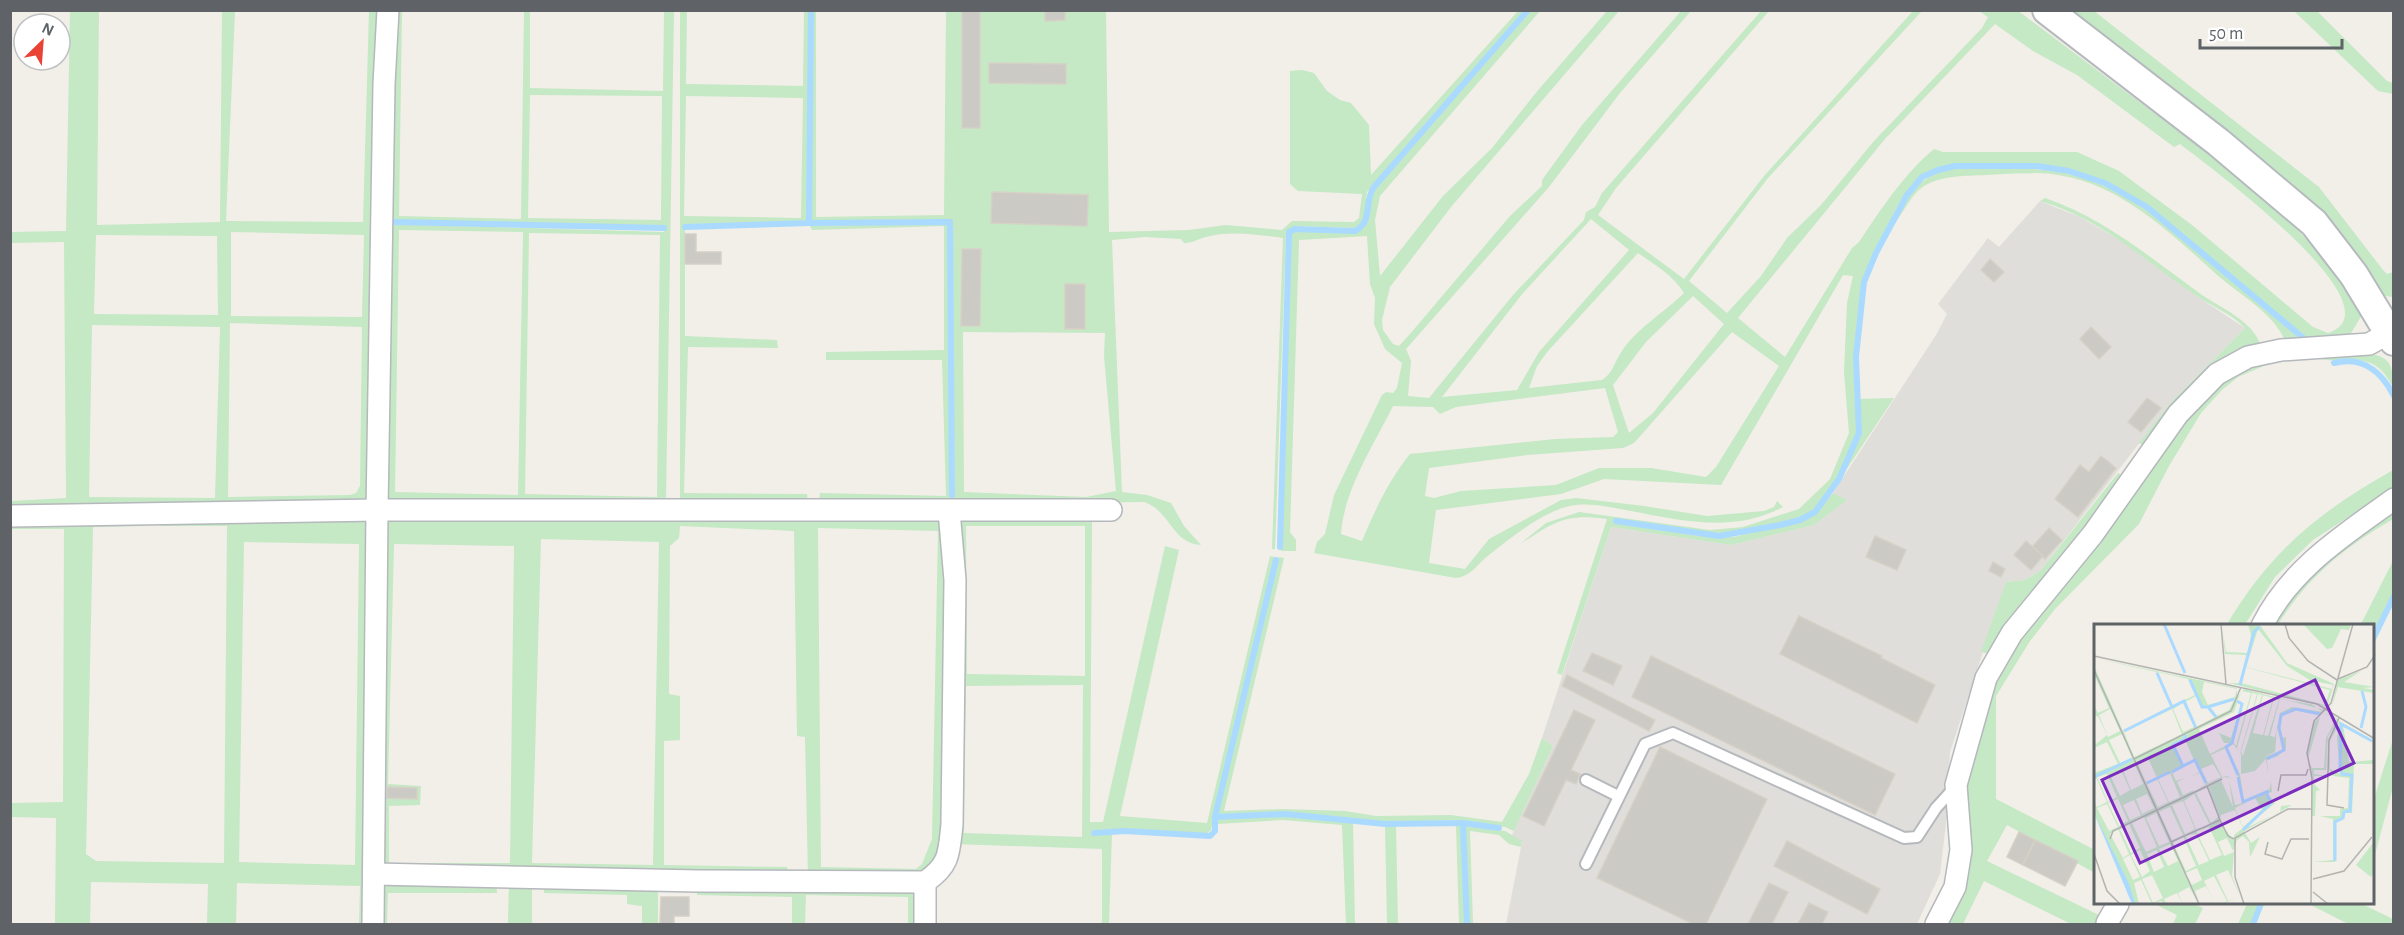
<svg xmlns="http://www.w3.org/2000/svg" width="2404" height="935" font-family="'Alegreya Sans',sans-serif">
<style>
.industrial{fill:#e0deda}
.green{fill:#c5e8c5;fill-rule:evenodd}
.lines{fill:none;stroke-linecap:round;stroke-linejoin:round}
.stream{stroke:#aadaff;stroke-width:6}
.building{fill:#cccac5;stroke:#d6d1c6;stroke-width:1.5}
.lane-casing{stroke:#b5b8bc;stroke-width:14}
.street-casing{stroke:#b5b8bc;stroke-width:24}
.secondary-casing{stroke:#b6babf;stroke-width:32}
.lane{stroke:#fff;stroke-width:10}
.street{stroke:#fff;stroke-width:21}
.secondary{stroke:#fff;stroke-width:28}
.inset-river{fill:none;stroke:#aadaff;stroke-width:3}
.inset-road{fill:none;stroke:#b3b3b1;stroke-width:1.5}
.view{fill:#7b2cbf;fill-opacity:0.15;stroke:#7b2cbf;stroke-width:3}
.inset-edge{fill:none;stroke:#5f6368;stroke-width:3}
</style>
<rect width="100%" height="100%" fill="#f1efe8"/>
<!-- industrial -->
<path class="industrial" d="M2040,201L2080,217L2123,242L2195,295L2245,328L2172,401L2041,570L2025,580L2006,582L1950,752L1946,823L1940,874L1917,924H1506L1522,842L1511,837L1553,746L1542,738L1611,527L1731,545L1814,525L1846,500L1833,493L1936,335L1947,314L1938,304L1988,238L1999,247Z"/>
<!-- green -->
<g class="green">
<path d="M70,10L99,11L97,225L220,222L222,10L235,11L226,221L363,222L369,11H383L373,492L366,503L11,512V501L66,498L64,242L11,243L10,232L66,231ZM231,232L364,235L362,317L231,316ZM96,235L217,236L218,315L94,314ZM230,323L362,327L360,486L356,493L350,495L228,497ZM92,325L220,327L215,498L89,497Z"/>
<path d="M2017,10L2194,143L2286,218L2317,250L2363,313L2350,335L2311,341L2148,206L2105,182L2054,167L1955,164L1921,176L1897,207L1862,281L1854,357L1858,432L1853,449L1824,500L1814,511L1800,519L1734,534L1698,533L1616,520L1615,522L1698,536L1734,537L1801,521L1816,513L1833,493L1847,500L1814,525L1731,545L1611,527L1562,675L1557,673L1607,519C1564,513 1555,522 1520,544L1546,523L1579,512L1710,530L1743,527L1799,509L1830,479L1849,433L1844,372L1847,303L1853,276L1843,275L1721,485L1604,479L1561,494L1436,510L1429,563L1465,569L1489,539L1561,500L1576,498L1644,506L1707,516L1764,511L1774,507L1777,501L1783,507C1735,533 1683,521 1631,511C1614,508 1593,503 1576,505C1549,507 1510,538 1489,555C1477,564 1472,576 1456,578L1314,553L1317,542L1325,534L1334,495L1382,395L1386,392L1393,393L1397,388L1402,363L1385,349L1374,324L1375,298L1370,284L1367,236L1299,240L1290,532L1296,540V551H1281L1290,233L1296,230L1356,232C1378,221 1363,204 1375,188L1530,11H1540L1380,196L1375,220L1380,276L1443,196L1492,148L1539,89L1607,11H1619L1451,207L1390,287L1382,320L1383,330L1393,344L1399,346L1410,334L1510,216L1542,186V180L1582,125L1681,11H1691L1620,93L1549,187L1406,349L1411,361L1408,396L1429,398L1513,295L1584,220L1586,212L1595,207L1602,193L1761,11H1769L1616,188L1598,215L1684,279L1764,176L1913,11H1922L1768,178L1689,281L1727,313L1761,276L1787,238L1821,205L1874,141L1982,28L1988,17L1979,11ZM1995,24L2033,51L2077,75L2174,147L2180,144C2203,162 2404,308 2328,333L2313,327L2192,225L2119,171L2077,152H1943L1934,149C1903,175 1882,208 1859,242L1852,248L1785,357L1738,318L1885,139ZM1591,219L1629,250L1539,352L1517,390L1442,397L1523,293ZM1638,253C1655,265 1673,275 1684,293C1664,313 1635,329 1620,354C1614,364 1612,374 1602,380L1529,388L1537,366L1548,351ZM1693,296L1724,324L1653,413L1629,433L1613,385L1646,342ZM1732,332L1779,366L1716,467L1706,477L1651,468H1599L1556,485L1461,491L1434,498L1425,496L1429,468L1527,455L1623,448L1634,443ZM1605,388L1618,432L1613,437L1555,439L1410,454C1389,480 1375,510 1362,541L1341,534C1344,489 1374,445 1393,406L1433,407L1440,414L1456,407Z"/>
<path d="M392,11H402L399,216L521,219L524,11H530V88L663,91L664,11H674L666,500L401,509L385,499ZM530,95L662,96L661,220L528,218ZM394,220L664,226L666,228L664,232L392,224ZM399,230L523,232L518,495L395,492ZM529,233L660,235L657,497L525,494Z"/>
<path d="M680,11H687L686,84L803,86L804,11H809L808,222L685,228V336L777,340L778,348L688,347L684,493L807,494L808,506H680ZM686,96L803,98L801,218L684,216Z"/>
<path d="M812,11H816V217L944,215L946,11H1106L1109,232L1189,230L1226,225L1282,230L1292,221L1354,222L1359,218L1362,194L1298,191L1290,184V71L1302,70L1314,73L1327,91L1340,100L1351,103L1369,125L1371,175L1518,11H1525L1367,192C1365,205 1368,221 1355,228L1295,226L1286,231L1275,549H1272L1283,238C1259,235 1230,230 1206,237C1198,239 1193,243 1184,243L1181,239L1145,237L1112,240L1122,492L1147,495L1171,503L1184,526L1201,545C1171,543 1171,511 1144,502L818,506L820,493L946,496L942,360H826V352L944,350V226L812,230L810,226L948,223L951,496L955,495L951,221L811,222ZM963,332L1105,333L1104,356L1116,491L1086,497L964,492Z"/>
<path d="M2065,11H2094L2319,187L2383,270L2387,274L2393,272V297L2385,296Z"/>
<path d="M2294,11H2317L2387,81L2393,83V94L2378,91Z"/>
<path d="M1955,167C2035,169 2076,163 2146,208L2302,339L2286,343C2275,313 2238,294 2215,273C2164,227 2110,174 2036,173C2020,173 2003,174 1986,175C1966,176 1937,175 1920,189C1911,195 1885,241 1877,253C1899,211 1905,179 1955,167Z"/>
<path d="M2045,198C2104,218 2152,259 2202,295C2223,309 2251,320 2261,345L2146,447L2139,443L2172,401L2245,328C2232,314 2211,306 2195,295C2145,261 2100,218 2040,201Z"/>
<path d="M2358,352C2387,356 2393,358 2393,387C2370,341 2339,372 2309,354Z"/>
<path d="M2287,356L2238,377L2222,390L2201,413L2169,466L2139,524L2055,609L2030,641L1996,696V799L2095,850V873L2007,825L1987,861L2099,915L2094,924H2071L1984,881L1963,924H1941L1965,773L1992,678L2177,424L2227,374Z"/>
<path d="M1894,398L1840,479L1861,433L1858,399Z"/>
<path d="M2393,470V488L2313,540L2275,577L2244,626H2226C2270,551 2319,512 2393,470Z"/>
<path d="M2118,473L2126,477L1993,655L1981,652L2006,582L2025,580L2041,570Z"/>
<path d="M2393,511V519C2344,548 2308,576 2277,626H2272L2314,568Z"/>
<path d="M1108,515L1112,521L1092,522L1090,822H1103L1165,546L1179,550L1120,816L1207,823L1270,556L1275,557L1211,830L1206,834L1120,829L1091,831L1092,835L1112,833L1109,924H1102V849L953,844L958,518ZM966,526H1085V676L967,674ZM1083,685L1082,837L964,833L966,686Z"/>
<path d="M388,516H935L946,527L947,827L931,873L808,877L805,737L797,736L794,531L680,526L679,538L670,546L669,694L680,696V740L664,741V865L787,867L789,877L383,871L382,532ZM818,528L938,531L932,839L922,864L916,869L821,867ZM541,539L659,542L653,865L532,863ZM394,544L514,546L510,863H389V806L420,805L421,786L388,784Z"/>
<path d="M144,517L145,526L93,527L86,854L96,861L224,863L227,526H160V517L368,519L369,924H359L360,886L237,883L236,924H207L208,884L91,882L90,924H55L56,818L11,817L10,803L63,802L64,529H11L10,520ZM244,542L359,544L355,865L239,862Z"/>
<path d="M1279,557L1284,558L1224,811L1282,809L1345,811L1376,816L1451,815L1502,822L1529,774L1542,738L1553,746L1514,831L1505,827L1461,820L1386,822L1285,813L1217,815Z"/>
<path d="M2393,561V593L2373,638L2372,626H2360Z"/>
<path d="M2393,739V787L2373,862V802Z"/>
<path d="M1285,816L1353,821L1355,924H1346L1342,825L1283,820L1217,824V818Z"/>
<path d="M1385,825H1396L1398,924H1387Z"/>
<path d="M1456,825H1461L1465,924H1459Z"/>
<path d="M1465,825L1505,831L1522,841L1521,847L1509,844L1499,835L1470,831L1473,924H1468Z"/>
<path d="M496,881L497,893H388L387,924H379L383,883Z"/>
<path d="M509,882H532V924H508Z"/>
<path d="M544,882L658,885V924H642V906L627,904V895L544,893Z"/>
<path d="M698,886L915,887L919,924H908V897L806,895L805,924H792V897L697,895Z"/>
<path d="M2155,904H2194L2203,908L2195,924H2173L2177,915Z"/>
<path d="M2247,904H2259L2252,924H2238Z"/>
<path d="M2309,904H2362L2393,919V924H2348Z"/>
</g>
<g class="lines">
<!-- stream -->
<g class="stream">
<path d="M393,222L664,228"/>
<path d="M809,223L950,222L952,495"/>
<path d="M685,227L809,223L811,10"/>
<path d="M2334,363C2363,356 2381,371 2394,396"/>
<path d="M1616,521L1719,536L1780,525L1800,520L1815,512L1839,479L1859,433L1856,357L1864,282L1876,253L1907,195L1922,177L1938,170L1955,166H2037L2069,171L2105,183L2147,207L2307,341"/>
<path d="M1280,547L1289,232L1295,229L1355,231C1374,221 1363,202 1374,187L1528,10"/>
<path d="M1276,560L1215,817L1285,814L1385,824L1463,823L1499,828"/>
<path d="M2372,641L2394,596"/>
<path d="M1463,823L1467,924"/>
<path d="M1094,833L1125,831L1210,836L1215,831V817"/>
<path d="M2253,924L2261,904"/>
</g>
</g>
<!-- building -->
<g class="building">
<rect x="962" y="10" width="18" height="118"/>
<path d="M1045,10H1065V20L1045,21Z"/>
<path d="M989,63L1066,64V84L989,83Z"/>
<path d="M992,192L1088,195L1087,226L991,223Z"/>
<path d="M685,234H696V252H721V264H685Z"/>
<path d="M962,249H981L980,326H961Z"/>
<path d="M1990,259L2004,272L1994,282L1981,270Z"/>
<rect x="1065" y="284" width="20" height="45"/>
<path d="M2091,327L2111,347L2099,359L2080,339Z"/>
<path d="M2147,398L2161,408L2141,432L2128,422Z"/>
<path d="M2101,456L2116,468L2078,517L2055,499L2080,465L2089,472Z"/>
<path d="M2049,528L2062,540L2045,559L2032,547Z"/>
<path d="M1875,536L1906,550L1897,570L1866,557Z"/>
<path d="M2026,541L2043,556L2031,570L2014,555Z"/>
<path d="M1993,562L2005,569L2001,577L1989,571Z"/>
<path d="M1799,616L1882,656L1881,658L1935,685L1917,723L1780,654Z"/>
<path d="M1592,653L1622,666L1613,685L1583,671Z"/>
<path d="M1651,656L1895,774L1875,815L1632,697Z"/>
<path d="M1567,675L1655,720L1649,731L1562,686Z"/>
<path d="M1574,710L1595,720L1571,770L1580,774L1576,784L1566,780L1544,826L1523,816Z"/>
<path d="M1660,747L1767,799L1706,924H1693L1597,878Z"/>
<path d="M387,787L417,788V799L387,798Z"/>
<path d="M2019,832L2035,840L2023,865L2007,857Z"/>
<path d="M2035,840L2078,861L2065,886L2023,865Z"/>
<path d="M1787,841L1880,889L1867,914L1774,866Z"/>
<path d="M1769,883L1788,892L1772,924H1748Z"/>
<path d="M661,897H689V916H674V924H660Z"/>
<path d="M1809,903L1828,912L1822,924H1798Z"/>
</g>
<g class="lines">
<defs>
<g id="lane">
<path d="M1586,780L1618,796"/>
<path d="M1586,864L1645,744L1673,733L1904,838L1917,837L1936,808L1956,786"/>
</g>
<g id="street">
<path d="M10,516L377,510H1111"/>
<path d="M2262,626C2290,569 2344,535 2394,499"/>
<path d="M375,874L698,881L925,882C950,865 949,853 952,824L955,580L949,511"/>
<path d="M2107,923L2118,904"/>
<path d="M373,924L377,510L384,84L388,10"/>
<path d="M925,924V882"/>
<path d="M1936,924L1955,887L1961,850L1956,785L1986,678L2012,633L2093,534L2178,414L2217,374L2248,357L2281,350L2369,344L2394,330"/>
</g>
<path id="secondary" d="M2047,10L2218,142L2314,223L2354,275L2394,341"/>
</defs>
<!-- lane casing -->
<use href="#lane" class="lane-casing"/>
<!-- street casing -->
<use href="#street" class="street-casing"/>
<!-- secondary casing -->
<use href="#secondary" class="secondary-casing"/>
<!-- lane -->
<use href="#lane" class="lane"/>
<!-- street -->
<use href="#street" class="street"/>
<!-- secondary -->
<use href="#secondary" class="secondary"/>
</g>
<!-- overview -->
<g transform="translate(2094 624)">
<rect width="280" height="280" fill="#f1efe8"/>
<path d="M154,0H165L193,39L240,60L233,83L135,59H146L153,31L131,30L129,9L132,28L154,29L157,11ZM164,5L193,42L216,56L239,61L238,65L152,43ZM151,43L236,66L231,81L147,59ZM209,0H257L255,6L247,5L238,24L233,25ZM0,34L143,64V74L150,65L231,86L225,91L199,86L186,93L185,104L189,114L192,113V124L184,132L173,136L174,151L172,135L161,147L147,150V130L139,120L133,123L146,151L150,177L175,167L177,158L178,168L173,169L181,179L150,205L186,188L187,182L198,181L150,207L157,219L166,213L156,233L155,218L149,212L143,216L139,227L133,214L124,218L130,232L140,228L138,252L146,272L134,246L122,251L134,277L145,273L128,280L133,277L120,252L110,257L112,261L121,280L112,262L101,267L106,280L92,250L98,261L108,256L103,244L91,249L75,212L105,280L95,263L84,269L89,280L83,269L70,275L72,280L67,277L58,280L47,256L40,259L45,280H41L0,189V178L3,183L13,178L0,149L24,140L13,118L0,124V116L2,120L13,111L4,92L0,93V82L4,89L15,84L0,50V42L29,107L77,83L62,48ZM64,48L94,55L101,71L78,82ZM110,58L143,65L141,73L114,81L108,68ZM148,67L157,69L142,122L138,116L149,80L143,77ZM158,69L163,70L146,129L143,124ZM164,70L168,71L149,132L147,128ZM169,71L179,74L169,111L159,109ZM102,72L108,84L113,83L121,93L102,103L91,78ZM180,74L185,76L174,112L170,111ZM186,75L217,80L229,88L198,83L186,89L181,113L176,112ZM140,76L135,86L123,92L116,83ZM89,79L100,103L89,108L79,85ZM143,79L147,80L137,114L125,109L130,119H137L116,130L105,105L140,88ZM16,85L26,107L14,113L5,91ZM78,85L88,110L40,133L30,108ZM183,104L190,118L189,126L168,134L181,128ZM28,110L38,134L26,139L15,116ZM91,116L100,136L89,141L80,121ZM132,124L144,152L149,179L141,181L135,156L139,183L127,156L114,162L118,172L113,163L98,170L100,166L89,171L83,158L91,154L82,157L78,148L100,137L106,148L96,153L106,149L112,160L101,167L130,153L137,154L133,152L128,153L117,131ZM54,134L63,154L52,158L44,140ZM119,140L127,153L114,159L107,145ZM41,141L49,160L37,166L29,146ZM27,146L36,166L26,172L16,151ZM76,149L86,173L75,178L64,155ZM13,150L23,173L14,178L3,153ZM63,155L74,178L64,183L53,160ZM113,164L125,192L117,199L102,169ZM53,170L60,184L48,190L42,175ZM100,170L116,201L102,205L90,177ZM161,174L168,186L149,203L141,184ZM24,175L34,197L25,202L14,179ZM40,176L47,191L36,196L29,181ZM89,177L101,205L91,210L78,181ZM13,180L24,203L15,207L3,184ZM76,183L89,211L78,216L65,188ZM141,186L149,204L140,211V217L125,197L127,191ZM62,189L75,218L65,222L52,194ZM50,193L63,223L52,228L38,199ZM35,200L46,224L37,229L26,205ZM110,203L107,206L115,203L128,231L116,236L102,207ZM24,205L35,230L29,234L16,210ZM102,210L115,237L105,241L91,211ZM89,212L102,242L92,247L79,219ZM76,220L84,237L74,242L65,225ZM46,226L56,247L48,253L37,231ZM63,226L70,243L60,248L53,230ZM36,231L46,253L39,256L29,235ZM58,251L69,274L59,279L48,255ZM267,47L250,58L280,63L269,64L280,66V69L244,63L237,86L244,56ZM235,89L244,95L234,113L232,146H220V150L232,152H220V160L226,166L222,167L221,192H217L219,153L213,131L220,99L226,93L214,135L218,144H230L232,114L242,95L234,90L228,92ZM245,97L280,117L249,101L255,138L280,136V140H260L258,189H250L249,194L240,198L241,238H219L239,236V195L226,192H246V185L254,184L255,154L239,152L235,145L236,114ZM246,98L243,114L246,150L236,145V117ZM279,219L280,248L277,253L262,241Z" fill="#c5e8c5" fill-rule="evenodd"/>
<path d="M0,189L35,260L41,280H38Z" fill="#aadaff"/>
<path class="inset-river" d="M70,0L91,49M63,49L78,83M96,56L108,83H114L122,93M146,61L160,8L165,3M143,77L148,80L138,119L132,123L144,151M114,83L140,75M267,104L272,83L268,67M30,107L90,77L102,104M173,135L190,126L185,104L187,91L202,85L226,90M89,142L101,136L112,159M78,148L89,142L79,121L91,115V111M0,153L38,135M144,153L149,178L175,167M53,159L76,148M149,206L177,179L173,170M241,237V198L249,194L250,188L256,187L258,151L248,150L246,144L247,100L278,117"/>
<path class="inset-road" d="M127,0L132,60M191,0L195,14L214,37L243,56M0,32L223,80L281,115M0,46L105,280M244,55L273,43L281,31M245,94L235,116L233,181L250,184M40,135L137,87L147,63M184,167L187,151H212L214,145M126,196L134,212L140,215M16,215L19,207L128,155M77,218L126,196L113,162M174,218L171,230L188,235L197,215H215M0,230L13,267L26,280M219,255L250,247L278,213M219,268L234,280M150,280L141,253V214L194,185H217M217,280L218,154L213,129L220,97L237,79L259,0"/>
<path class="view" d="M221,56L260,139L46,239L8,156Z"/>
<rect width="280" height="280" class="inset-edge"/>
</g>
<!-- border -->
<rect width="2404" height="935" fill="none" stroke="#5f6368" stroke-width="24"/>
<!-- north arrow -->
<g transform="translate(42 42) rotate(25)"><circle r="28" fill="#ffffff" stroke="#bfc1c3" stroke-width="1.5"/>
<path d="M0-4.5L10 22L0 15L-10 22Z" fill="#ea4335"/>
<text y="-9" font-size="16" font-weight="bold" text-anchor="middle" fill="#5f6368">N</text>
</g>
<!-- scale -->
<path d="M2200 39v9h142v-9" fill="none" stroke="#5f6368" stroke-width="3"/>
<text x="2209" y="39" font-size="18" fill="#5f6368" stroke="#ffffff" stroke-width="4.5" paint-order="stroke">50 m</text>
</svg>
